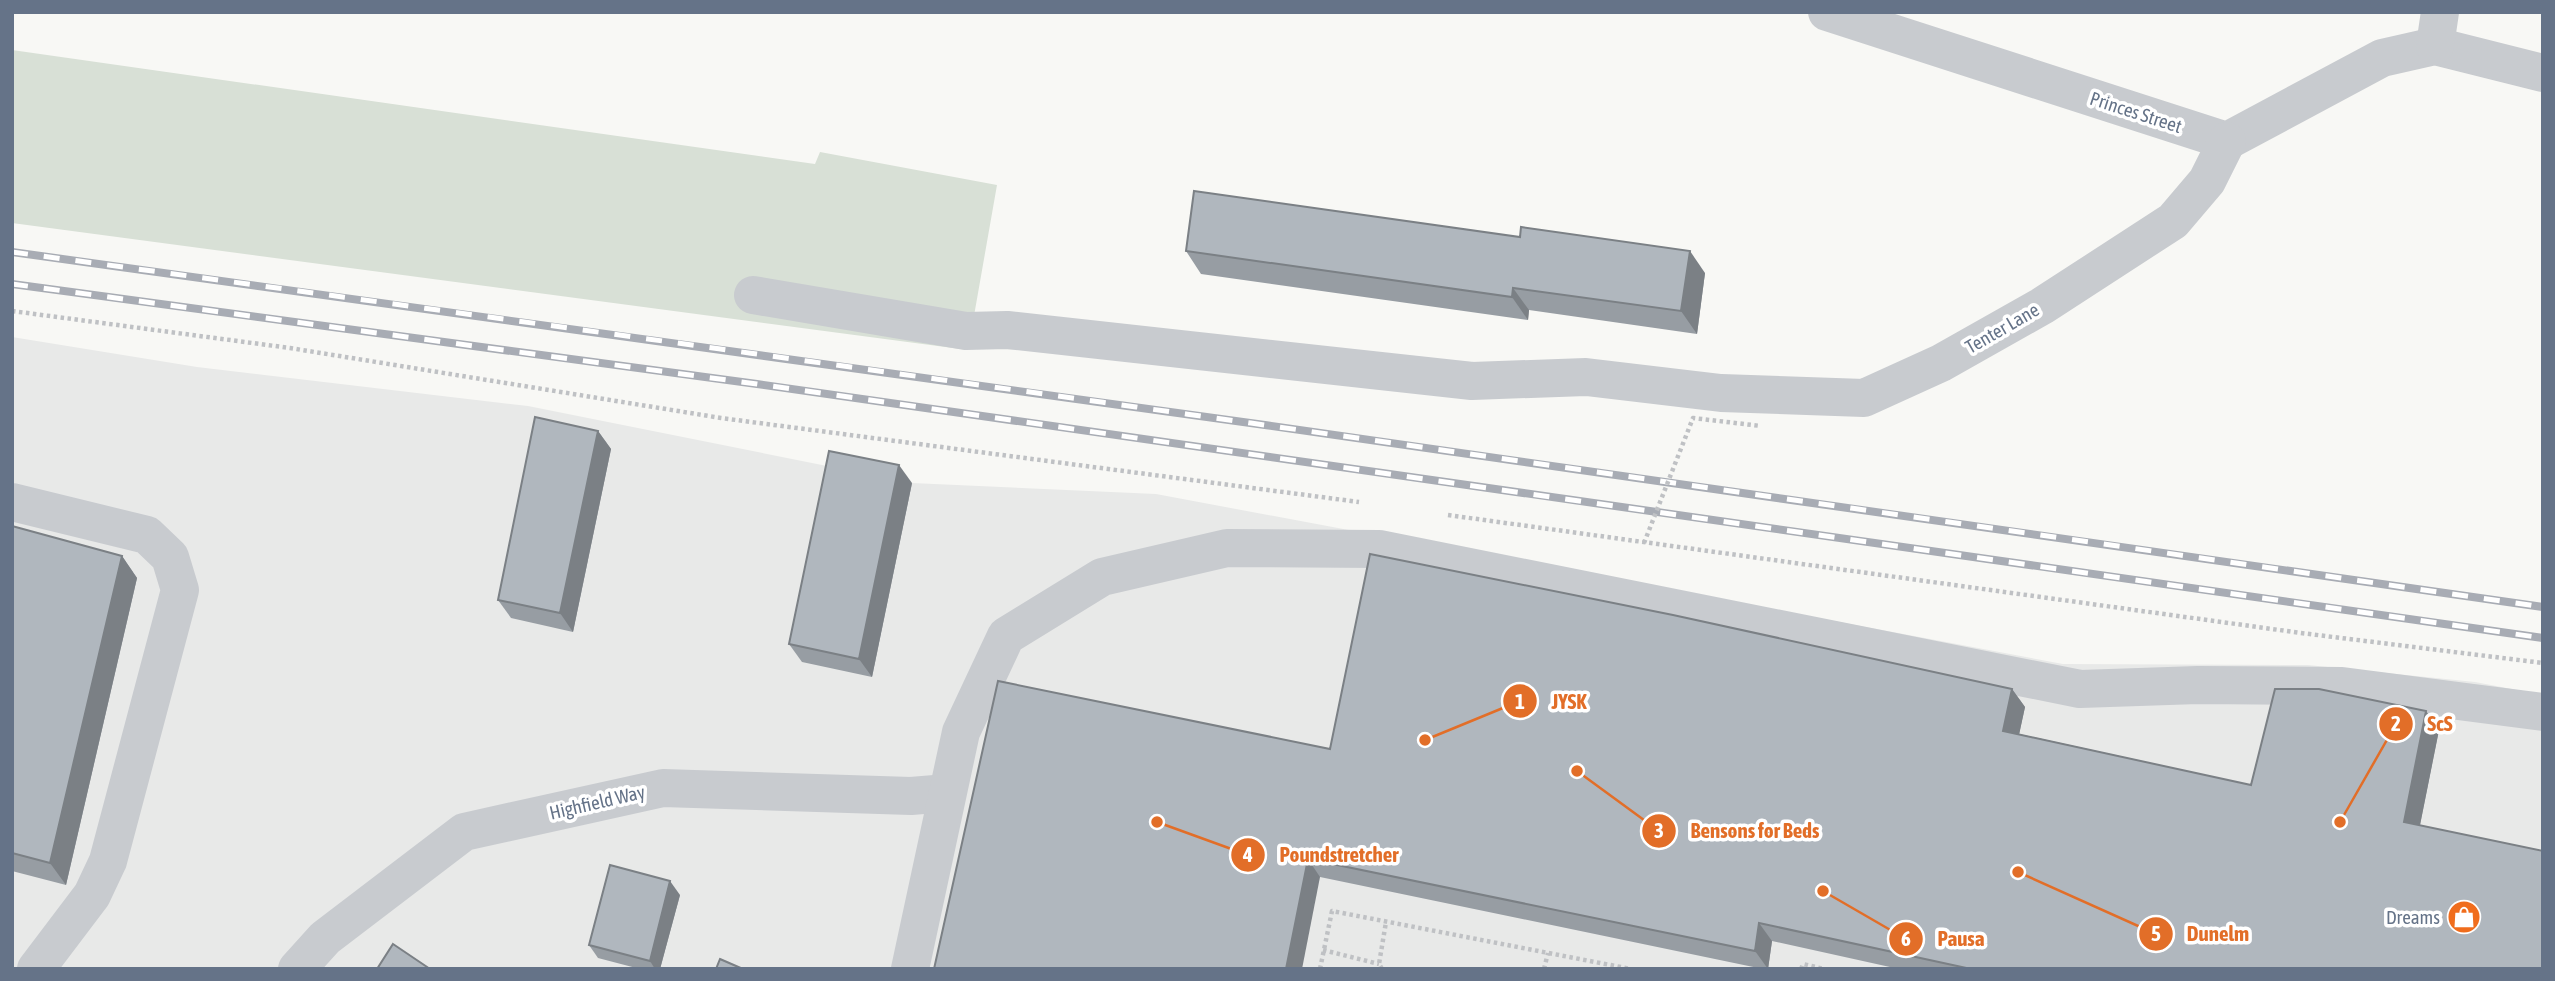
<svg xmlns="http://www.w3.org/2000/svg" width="2555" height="981" font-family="'Asap Condensed',sans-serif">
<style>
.built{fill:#e8e9e8}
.green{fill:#d8e0d6}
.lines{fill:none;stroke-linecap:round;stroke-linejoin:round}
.path{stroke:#bfc1c4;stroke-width:4.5;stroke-dasharray:3.5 3.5;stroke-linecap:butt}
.minor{stroke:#c8cbcf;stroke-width:38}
.rail-casing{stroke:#a8acb4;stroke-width:8}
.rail{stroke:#fff;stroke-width:5;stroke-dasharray:16;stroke-linecap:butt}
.path-bridge{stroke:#bfc1c4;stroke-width:4.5;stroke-dasharray:3.5 3.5;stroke-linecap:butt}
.wall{fill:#979da3}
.shaded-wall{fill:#7b8085}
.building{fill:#b0b7be;stroke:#7b8085;stroke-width:2}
.labels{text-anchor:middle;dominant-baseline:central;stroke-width:7;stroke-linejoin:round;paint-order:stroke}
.street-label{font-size:19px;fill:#657388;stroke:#fff}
.poi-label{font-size:19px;fill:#657388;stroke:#fff;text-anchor:end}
.leader{fill:none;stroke:#e26e28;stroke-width:2.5}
.callout-dot{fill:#e26e28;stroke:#fff;stroke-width:2.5}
.mark-label{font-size:21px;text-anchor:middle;font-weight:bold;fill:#fff}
.callout-label{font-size:21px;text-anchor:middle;font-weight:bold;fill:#e26e28;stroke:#fff;stroke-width:7;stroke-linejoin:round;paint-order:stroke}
</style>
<rect width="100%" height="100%" fill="#f8f8f5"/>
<!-- built -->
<path class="built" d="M12,337L197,367L528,406L912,483L1156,494L2063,664L2308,665L2475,682L2543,695V969H12Z"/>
<!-- green -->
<path class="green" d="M12,50L815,164L820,152L997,185L968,350L12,223Z"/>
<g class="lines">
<!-- path -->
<g class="path">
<path d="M12,311L290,348L721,418L1359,502"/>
<path d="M1448,515L2301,633L2543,663"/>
<path d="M1323,950L1379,964"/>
<path d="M1320,969L1332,911L1631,969"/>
<path d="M1382,969L1379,964L1386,922"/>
<path d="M1544,969L1548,953"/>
<path d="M1801,969L1803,964L1824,969"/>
</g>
<!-- minor -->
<g class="minor">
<path d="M1827,12L2227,141L2382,58L2435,46L2543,73"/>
<path d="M2435,46L2440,12"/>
<path d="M753,295L966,331L1007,330L1472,381L1586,377L1721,393L1864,398L1941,363L2042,306L2173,221L2207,181L2227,141"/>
<path d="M12,502L147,535L170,557L180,590L108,861L92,895L36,969"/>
<path d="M297,969L325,938L464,832L663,788L911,796L947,793"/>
<path d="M910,969L961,732L1006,636L1102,577L1227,548L1379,549L2080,689L2198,685L2342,686L2543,712"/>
</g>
<defs>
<g id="rail">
<path d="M12,252C856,366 1700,486 2543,607"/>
<path d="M12,284L757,384L2543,638"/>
</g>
</defs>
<!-- rail casing -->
<use href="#rail" class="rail-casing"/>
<!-- rail -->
<use href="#rail" class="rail"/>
<!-- path-bridge -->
<path class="path-bridge" d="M1644,543L1693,418L1761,426"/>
</g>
<!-- wall -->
<g class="wall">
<path d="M1186,251L1705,273L1697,334L1529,310L1528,320L1201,274Z"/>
<path d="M598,431L611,449L573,632L511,618L498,600Z"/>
<path d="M912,483L872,677L802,662L789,644Z"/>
<path d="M12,526L122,556L137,578L66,885L12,871Z"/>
<path d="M2012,689L2025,707L2019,734L2251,785L2426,711L2439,730L2420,825L2543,969H1899L1772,941L1768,969H1763L1320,877L934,969L1330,749Z"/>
<path d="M680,895L660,969H640L598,958L589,945Z"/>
</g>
<!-- shaded-wall -->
<g class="shaded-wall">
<path d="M1690,251L1705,273L1697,334L1681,311Z"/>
<path d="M1513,288L1529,310L1528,320L1512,297Z"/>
<path d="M598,431L611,449L573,632L560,613Z"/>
<path d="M899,465L912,483L872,677L859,659Z"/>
<path d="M122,556L137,578L66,885L50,863Z"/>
<path d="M2012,689L2025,707L2016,749L2003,731Z"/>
<path d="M2426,711L2439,730L2417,840L2404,822Z"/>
<path d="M1308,859L1320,877L1302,969H1286Z"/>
<path d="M670,881L680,895L660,969H655L650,961Z"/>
<path d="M1759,923L1772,941L1768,969L1755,951Z"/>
</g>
<!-- building -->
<g class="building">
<path d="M1194,191L1520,237L1521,227L1690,251L1681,311L1513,288L1512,297L1186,251Z"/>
<path d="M535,417L598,431L560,613L498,600Z"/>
<path d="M829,451L899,465L859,659L789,644Z"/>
<path d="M12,526L122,556L50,863L12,853Z"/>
<path d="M1370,554L1673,615L2012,689L2003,731L2251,785L2275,689H2319L2426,711L2404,822L2543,851V969H1971L1759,923L1755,951L1308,859L1286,969H934L998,681L1330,749Z"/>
<path d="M610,865L670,881L650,961L589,945Z"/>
<path d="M393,944L430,969H377Z"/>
<path d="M720,959L743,969H716Z"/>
</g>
<!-- icons -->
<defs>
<symbol id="shop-disc" viewBox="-11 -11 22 22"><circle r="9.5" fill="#f06d1d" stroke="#fff"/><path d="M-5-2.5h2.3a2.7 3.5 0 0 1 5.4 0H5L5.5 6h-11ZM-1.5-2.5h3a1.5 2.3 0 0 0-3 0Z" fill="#fff"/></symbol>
</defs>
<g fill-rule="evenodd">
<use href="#shop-disc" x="2445" y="898" width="38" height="38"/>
</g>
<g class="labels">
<!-- street labels -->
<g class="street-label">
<text transform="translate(2136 112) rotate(18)">Princes Street</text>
<text transform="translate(2002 328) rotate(-30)">Tenter Lane</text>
<text transform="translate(597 802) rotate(-13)">Highfield Way</text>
</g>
<!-- poi labels -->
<g class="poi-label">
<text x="2440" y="917">Dreams</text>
</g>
</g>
<!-- callouts -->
<path class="leader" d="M1425 740L1520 701M2340 822L2396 724M1577 771L1659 831M1157 822L1248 855M2018 872L2156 934M1823 891L1906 939"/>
<g class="callout-dot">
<circle cx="1425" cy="740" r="7"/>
<circle cx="2340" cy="822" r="7"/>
<circle cx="1577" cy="771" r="7"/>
<circle cx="1157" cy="822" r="7"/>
<circle cx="2018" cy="872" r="7"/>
<circle cx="1823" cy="891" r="7"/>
<circle cx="1520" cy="701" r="18"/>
<circle cx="2396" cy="724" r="18"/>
<circle cx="1659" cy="831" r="18"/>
<circle cx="1248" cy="855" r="18"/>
<circle cx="2156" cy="934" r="18"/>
<circle cx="1906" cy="939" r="18"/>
</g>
<g class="mark-label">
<text x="1520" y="709">1</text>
<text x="2396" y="731">2</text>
<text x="1659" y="838">3</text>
<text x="1248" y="862">4</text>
<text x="2156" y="941">5</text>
<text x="1906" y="946">6</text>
</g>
<g class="callout-label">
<text x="1569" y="709">JYSK</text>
<text x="2440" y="731">ScS</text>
<text x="1755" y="838">Bensons for Beds</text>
<text x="1339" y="862">Poundstretcher</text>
<text x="2218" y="941">Dunelm</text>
<text x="1961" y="946">Pausa</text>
</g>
<!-- border -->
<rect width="2555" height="981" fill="none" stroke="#657388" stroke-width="28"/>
</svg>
